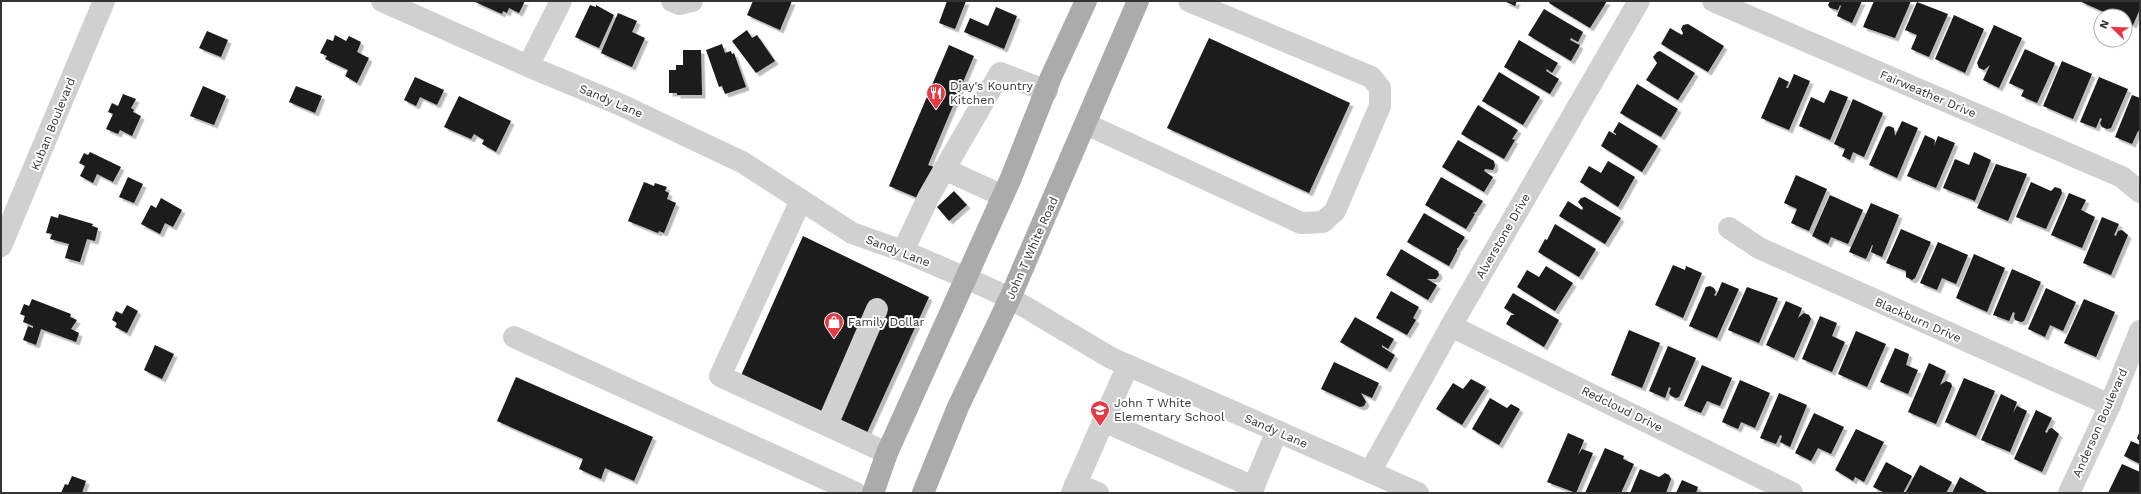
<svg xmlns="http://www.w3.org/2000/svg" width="2141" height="494" font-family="'Work Sans',sans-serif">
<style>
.building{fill:#1a1a1a;filter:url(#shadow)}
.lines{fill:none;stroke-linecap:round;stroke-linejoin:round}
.minor{stroke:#d0d0d0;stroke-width:22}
.major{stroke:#ababab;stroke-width:22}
.labels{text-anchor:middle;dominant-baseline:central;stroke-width:4;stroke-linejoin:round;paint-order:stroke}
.poi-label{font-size:12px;fill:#333;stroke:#fff;text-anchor:start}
.street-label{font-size:12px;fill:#333;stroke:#fff}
</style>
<defs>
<filter id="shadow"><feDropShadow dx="3.5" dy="3.5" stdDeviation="0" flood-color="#0004"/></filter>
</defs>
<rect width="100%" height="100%" fill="#fff"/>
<!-- building -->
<g class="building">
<path d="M473,1H525L519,13L509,8L507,13L503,11L502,14Z"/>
<path d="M753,1H792L780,30L747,15Z"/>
<path d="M947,1H966L955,29L939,23Z"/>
<path d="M1504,1H1517L1515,6Z"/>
<path d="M1550,1H1607L1590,28L1549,3Z"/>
<path d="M1830,1H1862L1852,23L1837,16L1841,6L1840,5L1838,10L1830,8L1828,5Z"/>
<path d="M1874,1H1911L1895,38L1863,27Z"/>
<path d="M2079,1H2140V9L2133,25L2125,21V16H2113Z"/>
<path d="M1917,2L1948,14L1929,57L1911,49L1917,35L1905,30Z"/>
<path d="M590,5L596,7V5L614,15L599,48L575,37Z"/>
<path d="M996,7L1017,16L1004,49L964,32L970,18L988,26Z"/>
<path d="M1544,9L1583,32L1578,42L1571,38L1570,40L1580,45L1571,61L1528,35Z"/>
<path d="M618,13L637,21L632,32L645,38L632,67L601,53Z"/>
<path d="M1954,15L1984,29L1965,73L1935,59Z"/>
<path d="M1688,24L1724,46L1708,72L1661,44L1670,28L1682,35L1683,33L1681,29L1683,25Z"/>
<path d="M1994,25L2022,38L1999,88L1983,80L1990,65L1984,70L1979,68L1977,63Z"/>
<path d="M747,30L752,38L757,35L775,61L756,73L732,41Z"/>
<path d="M207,31L228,40L221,57L199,48Z"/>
<path d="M335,35L346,41L349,36L361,42L357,52L369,58L357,83L345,76L348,70L325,59L327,56L320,53L327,39L333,41Z"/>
<path d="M1209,38L1350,103L1309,193L1167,128Z"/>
<path d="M1519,40L1558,63L1552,73L1547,69L1546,71L1559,79L1550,94L1504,67Z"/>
<path d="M722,44L725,53L731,51L732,54L734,53L746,87L725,94L722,86L719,87L706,50Z"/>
<path d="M949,45L974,56L928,165L934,167L920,199L889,186Z"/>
<path d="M2025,49L2055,63L2037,103L2021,96L2024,90L2009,83Z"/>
<path d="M683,50H701L702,95H677V93H669V70H676V65H683Z"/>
<path d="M1660,51L1695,73L1678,100L1646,80L1657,63L1653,57L1657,52Z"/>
<path d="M2062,61L2092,74L2073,119L2043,106Z"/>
<path d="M1499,72L1540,97L1523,125L1482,101Z"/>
<path d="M1794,74L1810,81L1789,130L1761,118L1779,77L1789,82L1786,88H1788Z"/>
<path d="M415,77L444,90L437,105L420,97L416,106L404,100Z"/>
<path d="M2099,77L2128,89L2111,128L2107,129L2102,127L2100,123L2102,119L2100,118L2096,128L2080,122Z"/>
<path d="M1637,84L1678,109L1661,137L1620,113Z"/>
<path d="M203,86L226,96L214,125L190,116Z"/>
<path d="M296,86L322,96L315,113L289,102Z"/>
<path d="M1830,90L1848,97L1830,140L1799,126L1811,97L1824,103Z"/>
<path d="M123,94L136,99L131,108L134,110L133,112L141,116L132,136L120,130L118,134L106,129L113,114L108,112L112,103L118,106Z"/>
<path d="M2132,95L2140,98V132L2138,131L2132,144L2115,137Z"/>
<path d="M459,96L511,121L496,152L482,144L484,140L474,134L471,139L444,127Z"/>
<path d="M1853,99L1883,113L1864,157L1853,152L1850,160L1842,156L1845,149L1834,144Z"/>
<path d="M1478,105L1518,130L1512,139L1515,140L1504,159L1461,134Z"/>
<path d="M1902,121L1918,128L1897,178L1869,165L1886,127L1889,126L1894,128L1895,136Z"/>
<path d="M1619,122L1658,146L1642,172L1601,146L1609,131L1616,135V134L1613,132Z"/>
<path d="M1925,135L1935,140L1934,146L1938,136L1955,143L1936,188L1907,176Z"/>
<path d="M1458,140L1494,161L1495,166L1493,170L1485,169L1484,171L1493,177L1484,192L1442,167Z"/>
<path d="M90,152L121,167L113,182L97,174L93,183L80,176L85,166L79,163L84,153L88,155Z"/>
<path d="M1974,152L1991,160L1975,201L1943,188L1955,159L1969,165Z"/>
<path d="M1608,161L1635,177L1618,207L1580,182L1589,166L1601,173Z"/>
<path d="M1996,164L2027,174L2008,221L1977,208Z"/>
<path d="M1796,175L1827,189L1809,231L1791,223L1797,209L1784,203Z"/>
<path d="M128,177L143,184L134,203L119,197Z"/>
<path d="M1441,177L1483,201L1476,212L1473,213L1475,214L1466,229L1425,205Z"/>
<path d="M644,182L654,186L655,183L667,187L665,191L669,193L667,199L676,203L664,233L659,231L658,233L628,221Z"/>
<path d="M2031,182L2051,191L2055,187L2061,189L2062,193L2046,229L2016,217Z"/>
<path d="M954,191L967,205L949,221L937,207Z"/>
<path d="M2069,193L2086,200L2081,210L2095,217L2082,248L2051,235Z"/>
<path d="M1830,195L1863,210L1848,244L1831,237L1828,244L1812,236Z"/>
<path d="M1585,197L1621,218L1605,244L1559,216L1568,201L1582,210L1583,208L1578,202L1581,198Z"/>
<path d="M161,198L182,210L173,227L165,223L160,234L141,224L151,205L156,208Z"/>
<path d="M1871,203L1899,215L1882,257L1871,252L1873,245H1872L1866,259L1849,252Z"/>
<path d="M1424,213L1465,237L1458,248H1457V251L1449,266L1407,242Z"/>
<path d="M59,214L93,224L92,226L98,228L95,241L87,239L80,262L65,258L69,244L50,239L52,234L46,233L51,216L58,218Z"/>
<path d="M2102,217L2119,224L2114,235L2116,236L2118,231L2122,230L2128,235L2111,275L2083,263Z"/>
<path d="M1555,224L1596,249L1579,277L1538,252L1545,239L1547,240Z"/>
<path d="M1901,229L1931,242L1915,278L1912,280L1906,277V271L1886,263Z"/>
<path d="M803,236L929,297L865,437L739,380Z"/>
<path d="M1938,242L1968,255L1956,284L1942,278L1937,290L1920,283Z"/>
<path d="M1401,249L1438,271L1439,275L1436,279H1427L1437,285L1428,300L1386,275Z"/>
<path d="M1974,254L2005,268L1987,312L1956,298Z"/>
<path d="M1673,265L1685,270L1686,266L1702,273L1683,318L1655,305Z"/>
<path d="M1546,266L1573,283L1555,311L1517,287L1527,270L1539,277Z"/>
<path d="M2012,269L2041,282L2024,321L2021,322L2015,320L2014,316L2015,313L2013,312L2009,321L1993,315Z"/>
<path d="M1722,282L1739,289L1717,338L1689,326L1706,287L1710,286L1714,288L1716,292L1714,295L1716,296Z"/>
<path d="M1747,287L1778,298L1759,343L1728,330Z"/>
<path d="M2046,288L2076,302L2063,331L2050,325L2045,337L2028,329Z"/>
<path d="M1391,291L1419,307L1413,318L1416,320L1407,335L1376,318Z"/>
<path d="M1513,293L1559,320L1544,347L1506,324L1511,315H1515L1504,308Z"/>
<path d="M32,299L71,314L70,317L77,320L71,329L79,333L76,342L41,329L36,345L23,340L28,326L33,328V326L23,322L25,316L20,314L24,304L29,306Z"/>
<path d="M2084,299L2115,312L2096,357L2064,343Z"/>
<path d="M1786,301L1802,308L1798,318L1804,313L1809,315L1811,319L1794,358L1766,345Z"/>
<path d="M127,305L138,311L127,333L115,327L117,323L112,320L116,311L122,314Z"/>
<path d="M1820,316L1837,323L1832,336L1845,342L1832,372L1802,359Z"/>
<path d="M1355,317L1394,339L1388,349L1382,345V347L1395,355L1387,369L1340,342Z"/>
<path d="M1629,330L1660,343L1642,388L1611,375Z"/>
<path d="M1856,331L1886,344L1867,387L1838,374Z"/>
<path d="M155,345L174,354L162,379L144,370Z"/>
<path d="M1668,346L1696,358L1679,397L1676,398L1671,396L1669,393L1671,388L1669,387L1665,398L1649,391Z"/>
<path d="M1895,348L1909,354L1906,365L1918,370L1908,394L1880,382Z"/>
<path d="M1334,362L1379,383L1372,398L1361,393L1366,402L1364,406L1360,407L1321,389Z"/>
<path d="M1929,363L1946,371L1940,385L1946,381L1951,383L1952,386L1936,424L1908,412Z"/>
<path d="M1702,365L1732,378L1720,406L1707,401L1701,413L1684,406Z"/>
<path d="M516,377L653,437L634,481L605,468L601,479L579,469L583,459L497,421Z"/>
<path d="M1964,378L1995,391L1976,436L1945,422Z"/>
<path d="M1471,379L1486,387L1462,425L1436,409L1453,383L1463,389Z"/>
<path d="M1740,380L1770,393L1755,428L1741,422L1738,429L1722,422Z"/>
<path d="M1779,393L1807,405L1790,447L1780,442L1782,436L1780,435L1776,444L1760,438Z"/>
<path d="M2001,394L2017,402L2013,413L2017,406L2027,411L2010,452L1981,440Z"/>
<path d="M1490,398L1507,408L1511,404L1520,409L1499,445L1472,429Z"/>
<path d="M2036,410L2052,418L2045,432L2047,433L2049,429L2052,428L2059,434L2042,472L2014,459Z"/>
<path d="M1814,413L1844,427L1831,454L1818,448L1811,461L1795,453Z"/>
<path d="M1856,429L1884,442L1864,482L1855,477L1853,481L1835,470Z"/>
<path d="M2140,431V442L2137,438Z"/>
<path d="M1568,433L1584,440L1578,455L1582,449L1593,453L1576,493L1547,482Z"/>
<path d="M2131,441L2140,445V464L2124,456Z"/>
<path d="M1605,448L1624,456L1623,459L1634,464L1621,493H1585Z"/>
<path d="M1886,462L1912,476L1903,493H1885L1873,487Z"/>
<path d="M2122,464L2140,472V493H2108Z"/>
<path d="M1920,465L1952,482L1946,493L1906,492Z"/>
<path d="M1640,469L1659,477L1665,473L1669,475L1671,479L1666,493H1630Z"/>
<path d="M72,476L86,481L82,493H61L65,484L68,485Z"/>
<path d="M1960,477L1987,492V493H1952Z"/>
<path d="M1682,480L1698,487L1696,493H1676Z"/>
</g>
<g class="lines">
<!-- minor -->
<g class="minor">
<path d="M382,1L528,66L619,104L742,162L852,233L903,251L966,278L1010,298L1111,358L1418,493"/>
<path d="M672,1L679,4L692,1"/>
<path d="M1713,1L2122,177L2140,192"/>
<path d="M528,66L561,1"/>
<path d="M1086,124L1301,223L1323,222L1335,211L1380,106V88L1371,77L1189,1"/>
<path d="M944,169L1003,196"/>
<path d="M801,200L720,376L887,453"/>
<path d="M1729,228L1759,248L2110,405"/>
<path d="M1,246L104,1"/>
<path d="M903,251L929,196L1000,73L1047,91"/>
<path d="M1451,326L1792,493"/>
<path d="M514,337L856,493"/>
<path d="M1103,421L1254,487"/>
<path d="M827,425L877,309"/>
<path d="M1370,472L1451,326L1639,1"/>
<path d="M1075,484L1098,493"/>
<path d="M1072,493L1128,365"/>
<path d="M1251,493L1277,431"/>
<path d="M2069,493L2110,405L2140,331"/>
</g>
<!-- major -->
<g class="major">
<path d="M873,493L887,453L1011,178L1051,77L1086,1"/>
<path d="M923,493L958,407L1010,298L1138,1"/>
</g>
</g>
<!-- icons -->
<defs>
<symbol id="restaurant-pin" viewBox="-11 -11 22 30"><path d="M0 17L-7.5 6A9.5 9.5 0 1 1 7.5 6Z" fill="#e63946" stroke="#fff"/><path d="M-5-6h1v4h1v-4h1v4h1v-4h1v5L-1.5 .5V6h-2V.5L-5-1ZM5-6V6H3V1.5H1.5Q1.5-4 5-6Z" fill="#fff"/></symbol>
<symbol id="shop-pin" viewBox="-11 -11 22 30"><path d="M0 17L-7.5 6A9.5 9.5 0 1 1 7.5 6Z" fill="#e63946" stroke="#fff"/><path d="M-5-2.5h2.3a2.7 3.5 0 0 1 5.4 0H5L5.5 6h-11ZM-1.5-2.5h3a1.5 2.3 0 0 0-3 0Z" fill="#fff"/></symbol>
<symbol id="school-pin" viewBox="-11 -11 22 30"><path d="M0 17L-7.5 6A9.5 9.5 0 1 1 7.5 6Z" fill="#e63946" stroke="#fff"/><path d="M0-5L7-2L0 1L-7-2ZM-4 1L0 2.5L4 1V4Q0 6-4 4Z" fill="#fff"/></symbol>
</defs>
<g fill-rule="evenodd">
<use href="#restaurant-pin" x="925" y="82" width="22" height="30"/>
<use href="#shop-pin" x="823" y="311" width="22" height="30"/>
<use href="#school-pin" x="1089" y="399" width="22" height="30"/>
</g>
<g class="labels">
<!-- poi labels -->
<g class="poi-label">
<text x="950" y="86">Djay's Kountry<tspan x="950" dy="14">Kitchen</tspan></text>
<text x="848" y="322">Family Dollar</text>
<text x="1114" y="403">John T White<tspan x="1114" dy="14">Elementary School</tspan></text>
</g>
<!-- street labels -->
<g class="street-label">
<text transform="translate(1928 94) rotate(23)">Fairweather Drive</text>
<text transform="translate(611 101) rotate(23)">Sandy Lane</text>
<text transform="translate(53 124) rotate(-68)">Kuban Boulevard</text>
<text transform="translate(1503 236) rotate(-60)">Alverstone Drive</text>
<text transform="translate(1032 248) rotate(-66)">John T White Road</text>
<text transform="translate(898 251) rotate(21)">Sandy Lane</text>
<text transform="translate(1918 320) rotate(24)">Blackburn Drive</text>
<text transform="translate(1622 409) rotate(26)">Redcloud Drive</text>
<text transform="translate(2100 423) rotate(-66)">Anderson Boulevard</text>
<text transform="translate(1276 431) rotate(24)">Sandy Lane</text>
</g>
</g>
<!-- border -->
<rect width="2141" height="494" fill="none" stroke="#333333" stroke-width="4"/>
<!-- north arrow -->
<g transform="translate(2113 28) rotate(293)"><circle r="19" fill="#ffffff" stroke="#adadad"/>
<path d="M0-3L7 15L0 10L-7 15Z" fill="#e63946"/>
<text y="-6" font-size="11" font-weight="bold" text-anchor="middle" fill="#333333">N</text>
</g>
</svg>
